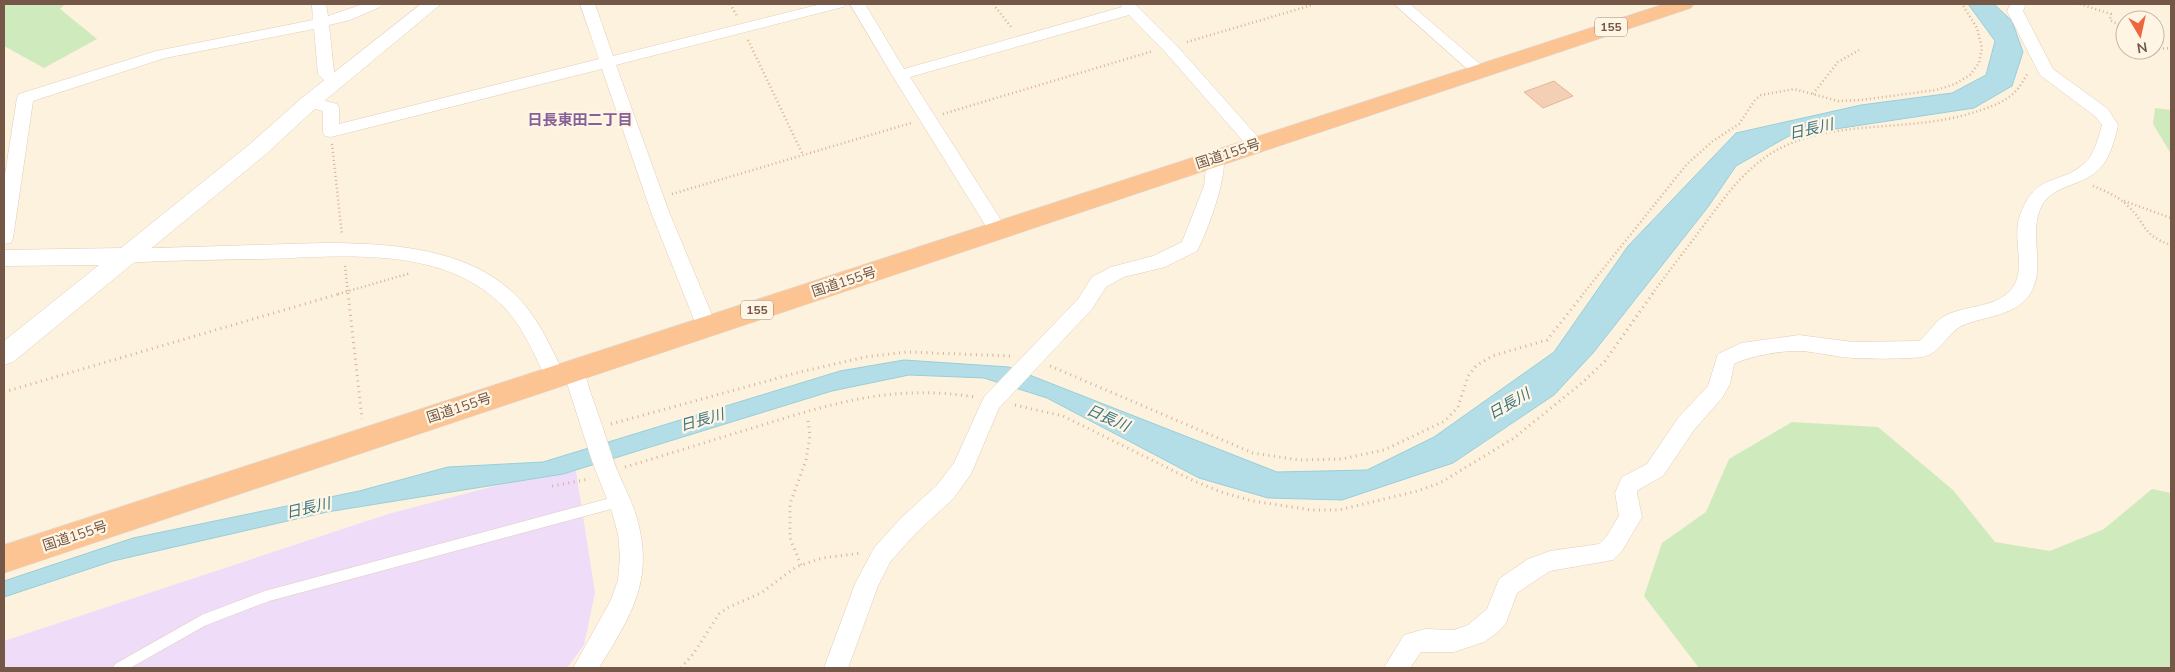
<svg xmlns="http://www.w3.org/2000/svg" width="2175" height="672" font-family="'Nunito Sans','Noto Sans JP',sans-serif">
<style>
.education{fill:#efdcf9}
.green{fill:#cfeabd}
.water{fill:#b3dee7;stroke:#99ced9}
.building{fill:#f3cfb5;stroke:#e7b595}
.lines{fill:none;stroke-linecap:round;stroke-linejoin:round}
.service-casing{stroke:#e1cdba;stroke-width:12}
.minor-casing{stroke:#e1cdba;stroke-width:1}
.tertiary-casing{stroke:#e1cdba;stroke-width:1}
.trunk-casing{stroke:#ded7d3;stroke-width:1}
.path-far1{stroke:#d8b299;stroke-width:2.5;stroke-dasharray:1 3;stroke-linecap:butt}
.path{stroke:#d8b299;stroke-width:3;stroke-dasharray:1 4.5;stroke-linecap:butt}
.service{stroke:#fff;stroke-width:11}
.minor{fill:#fff;fill-rule:evenodd}
.tertiary{fill:#fff;fill-rule:evenodd}
.trunk{fill:#fcc492;fill-rule:evenodd}
.labels{text-anchor:middle;dominant-baseline:central;stroke-width:4.5;stroke-linejoin:round;paint-order:stroke}
.shield{fill:#fff5e5;stroke:#9e8676;stroke-width:1}
.shield-label{font-size:12px;font-weight:bold;fill:#745746}
.street-label{font-size:14px;fill:#745746;stroke:#fff5e5}
.neighbourhood-label{font-size:15px;font-weight:bold;fill:#866198;stroke:#fff5e5}
.water-label{font-size:15px;font-style:italic;fill:#3c7582;stroke:#fff5e5}
</style>
<rect width="100%" height="100%" fill="#fdf2de"/>
<!-- education -->
<path class="education" d="M575,465L595,593L584,645L567,668H4V641L388,514Z"/>
<!-- green -->
<g class="green">
<path d="M4,4H65L60,9L97,39L44,68L4,46Z"/>
<path d="M2155,108L2171,110V154L2153,124Z"/>
<path d="M1792,422L1878,427L1953,490L1995,542L2050,551L2104,529L2152,489L2171,493V668H1699L1644,596L1662,543L1706,512L1729,459Z"/>
</g>
<!-- water -->
<path class="water" d="M1968,4H1994L2012,21L2023,52L2012,86L1974,108L1789,136L1736,166L1708,207L1593,353L1554,395L1453,463L1342,500L1268,498L1199,478L1047,398L984,378L909,375L832,391L563,474L327,512L113,561L4,597V581L133,538L359,491L448,467L543,462L840,371L904,360L1009,367L1277,472L1367,470L1434,437L1554,352L1628,246L1736,133L1861,105L1952,93L1986,75L1995,41Z"/>
<!-- building -->
<path class="building" d="M1554,81L1573,96L1543,108L1524,92Z"/>
<g class="lines">
<defs>
<path id="service" d="M119,668L204,620L267,596L620,501"/>
<g id="minor">
<path d="M312,4H326L328,16L363,4H383L380,7L350,20L329,25L334,72L344,82L342,86H330L318,74L314,29L165,58L33,101L13,238L11,243L4,244V181L17,98L19,94L156,51L313,20Z"/>
<path d="M580,4H595L613,56L821,4H846L843,7L616,65L669,212L717,327L714,332L707,334L700,332L697,327L651,212L602,69L331,137L325,136L323,132V111L304,106L302,102L304,98L310,97L337,104L339,108V124L599,59Z"/>
<path d="M850,4H865L904,69L1122,7L1120,4H1135L1178,47L1265,145L1262,149L1256,151L1250,149L1166,53L1129,15L910,77L1008,231L1006,236L999,237L992,236L892,75Z"/>
<path d="M1394,4H1410L1486,69L1488,72L1486,75H1474Z"/>
<path d="M2011,4H2026L2023,11L2053,69L2108,109L2118,125C2115,140 2109,162 2096,172C2080,186 2054,185 2042,205C2027,234 2047,266 2030,294C2016,315 1988,316 1966,324C1947,330 1942,354 1922,357C1903,359 1872,359 1853,358C1836,357 1818,352 1801,351C1783,350 1750,356 1734,364L1730,384L1722,398L1694,430L1663,476L1638,490L1637,493L1642,517L1622,551L1613,560L1550,571L1517,593L1506,623L1498,632L1484,642L1454,652H1421L1410,668H1384L1404,635L1425,629L1454,630L1468,625L1487,609L1499,579L1528,559L1550,551L1599,544L1606,537L1619,516L1615,493L1622,477L1647,464L1678,418L1708,386L1718,354L1741,343L1799,335L1853,342L1919,341C1928,335 1933,323 1943,317C1963,305 1991,309 2009,292C2029,273 2011,239 2020,215C2036,171 2060,186 2085,163C2094,155 2099,136 2102,125L2096,117L2040,75L2007,11Z"/>
<path d="M1216,152L1222,154C1231,169 1206,235 1197,251L1165,267L1124,277L1106,287L1092,309L999,408L971,474L953,499L916,533L890,562L878,586L848,668H824L855,584L874,548L900,519L937,485L954,463L984,397L1078,299L1092,277L1111,267L1153,256L1182,242L1204,186L1207,158L1210,154Z"/>
<path d="M322,243C389,243 474,247 522,302C541,323 552,350 564,374V371L567,365L574,363L581,365C586,374 588,385 591,394C599,416 606,437 613,459C619,477 629,494 635,512C656,578 632,614 599,668H573L611,600L618,580L620,557L618,534L612,512L592,461L565,377L562,382L555,384L548,382C534,355 523,325 501,304C439,244 339,257 261,259C215,260 170,260 124,263L117,261L115,256L117,251L124,249Z"/>
</g>
<path id="tertiary" d="M421,4H441L317,107L266,154L13,362L4,365V341L99,265L4,266V250L121,248L250,144L303,97Z"/>
<path id="trunk" d="M1664,4H1694L1691,8L4,573V545Z"/>
</defs>
<!-- service casing -->
<use href="#service" class="service-casing"/>
<!-- minor casing -->
<use href="#minor" class="minor-casing"/>
<!-- tertiary casing -->
<use href="#tertiary" class="tertiary-casing"/>
<!-- trunk casing -->
<use href="#trunk" class="trunk-casing"/>
<!-- path-far1 -->
<g class="path-far1">
<path d="M730,4L737,16"/>
<path d="M993,4L1012,28"/>
<path d="M2080,4L2111,14L2110,20L2125,28"/>
<path d="M748,40L803,155"/>
<path d="M1187,42L1312,5"/>
<path d="M2155,49L2171,48"/>
<path d="M1813,94L1838,62L1859,50"/>
<path d="M943,114L1153,51"/>
<path d="M332,144L342,235"/>
<path d="M2093,186C2105,191 2118,196 2128,206C2148,225 2140,234 2171,245"/>
<path d="M672,194L911,123"/>
<path d="M2124,201L2171,218"/>
<path d="M345,266L348,294"/>
<path d="M338,294L411,273"/>
<path d="M1583,294L1687,164L1713,141L1739,124L1755,100L1761,95L1794,89L1838,101L1861,100L1936,90L1955,84L1970,75L1979,63L1982,48L1977,28L1962,4"/>
<path d="M1652,294C1669,271 1687,248 1704,225C1725,197 1744,169 1775,151C1835,117 1913,134 1978,111C1991,107 2006,101 2015,92C2020,87 2024,79 2028,73"/>
</g>
<!-- path -->
<g class="path">
<path d="M348,293L362,419"/>
<path d="M1050,366L1253,453L1299,460L1342,459L1384,450L1445,421L1458,407L1468,376L1476,366L1492,356L1547,340L1584,293"/>
<path d="M4,392L342,293"/>
<path d="M1015,405L1063,416L1192,480L1221,492L1253,501L1311,510H1339L1417,491L1440,483L1514,438L1583,382L1605,361L1653,293"/>
<path d="M611,424L800,372L865,357L907,352L1010,356"/>
<path d="M625,467C669,454 712,440 756,427C833,403 893,384 975,397"/>
<path d="M552,486L590,479"/>
<path d="M801,565L790,538V504L806,460L810,436L808,420"/>
<path d="M681,668L694,653L719,614L727,608L761,593L796,567L822,558L862,553"/>
</g>
<!-- service -->
<use href="#service" class="service"/>
<!-- minor -->
<use href="#minor" class="minor"/>
<!-- tertiary -->
<use href="#tertiary" class="tertiary"/>
<!-- trunk -->
<use href="#trunk" class="trunk"/>
</g>
<g class="labels">
<!-- shield labels -->
<g class="shield">
<rect x="1595" y="17.5" width="32" height="19" rx="4"/>
<rect x="741" y="300.5" width="32" height="19" rx="4"/>
</g>
<g class="shield-label">
<text x="1611" y="27">155</text>
<text x="757" y="310">155</text>
</g>
<!-- street labels -->
<g class="street-label">
<text transform="translate(1228 154) rotate(-18)">国道155号</text>
<text transform="translate(844 282) rotate(-18)">国道155号</text>
<text transform="translate(459 408) rotate(-18)">国道155号</text>
<text transform="translate(75 536) rotate(-18)">国道155号</text>
</g>
<!-- neighbourhood labels -->
<g class="neighbourhood-label">
<text x="580" y="120">日長東田二丁目</text>
</g>
<!-- water labels -->
<g class="water-label">
<text transform="translate(1811 129) rotate(-13)">日長川</text>
<text transform="translate(1509 404) rotate(-30)">日長川</text>
<text transform="translate(1108 418) rotate(24)">日長川</text>
<text transform="translate(702 420) rotate(-16)">日長川</text>
<text transform="translate(308 508) rotate(-13)">日長川</text>
</g>
</g>
<!-- border -->
<rect width="2175" height="672" fill="none" stroke="#745746" stroke-width="10"/>
<!-- north arrow -->
<g transform="translate(2140 35) rotate(171)"><circle r="24" fill="#fff5e5" stroke="#c7b6a5"/>
<path d="M0-4L9 19L0 12L-9 19Z" fill="#ed673e"/>
<text y="-8" font-size="14" font-weight="bold" text-anchor="middle" fill="#745746">N</text>
</g>
</svg>
